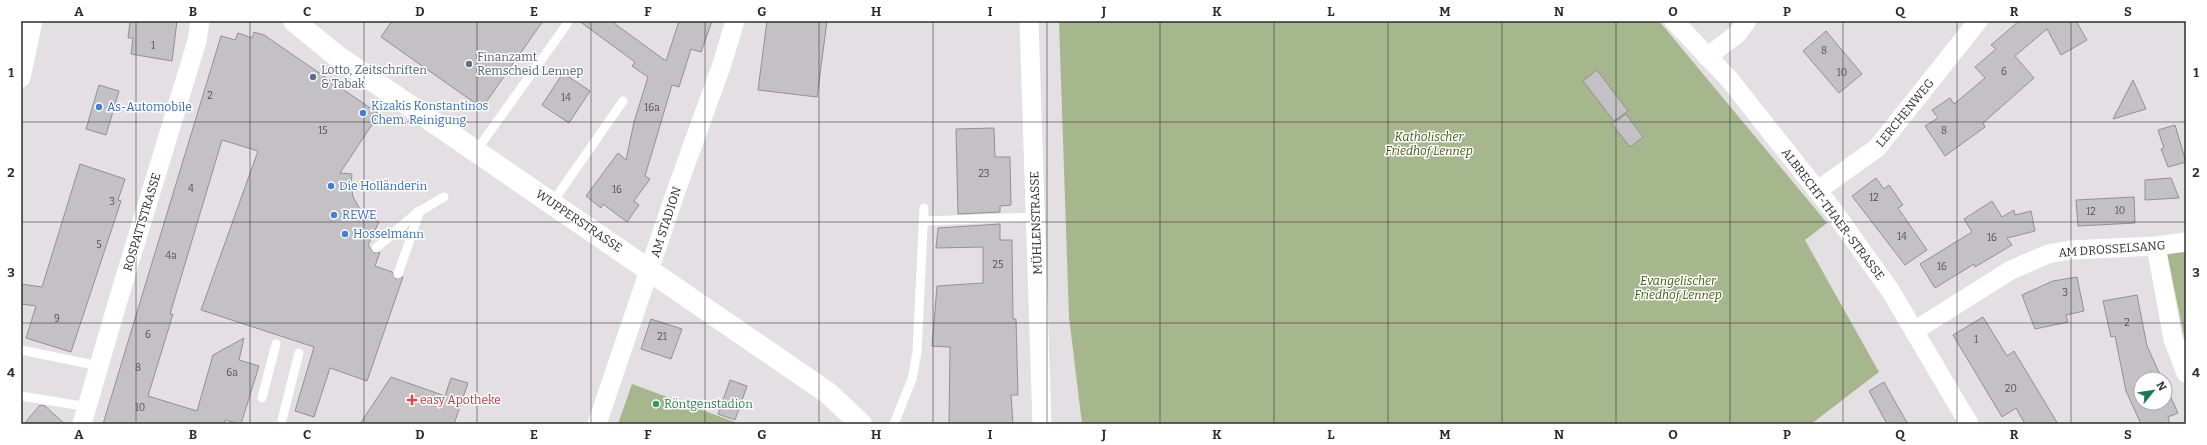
<svg xmlns="http://www.w3.org/2000/svg" width="2207" height="445" font-family="Bitter,serif">
<style>
.green{fill:#a6b68d}
.building{fill:#c4c1c5;stroke:#939094}
.lines{fill:none;stroke-linecap:round;stroke-linejoin:round}
.lane{stroke:#fff;stroke-width:9}
.street{stroke:#fff;stroke-width:19}
.secondary{stroke:#fff;stroke-width:22}
.grid{fill:none;stroke:#2d2c2e;stroke-width:1;stroke-opacity:0.55}
.service-dot{fill:#5c6f8a;stroke:#fff;stroke-width:1.5}
.shop-dot{fill:#3f7fe0;stroke:#fff;stroke-width:1.5}
.health-dot{fill:#e0444e;stroke:#fff;stroke-width:1.5}
.leisure-dot{fill:#2e9e5b;stroke:#fff;stroke-width:1.5}
.labels{text-anchor:middle;dominant-baseline:central;stroke-width:3;stroke-linejoin:round;paint-order:stroke}
.number-label{font-size:10px;fill:#535154}
.service-label{font-size:12px;fill:#4e5e75;stroke:#fff;text-anchor:start}
.shop-label{font-size:12px;fill:#366cbe;stroke:#fff;text-anchor:start}
.street-label{font-size:12px;fill:#2d2c2e;stroke:#fff}
.park-label{font-size:12px;font-style:italic;fill:#3f5509;stroke:#fff}
.health-label{font-size:12px;fill:#be3a42;stroke:#fff;text-anchor:start}
.leisure-label{font-size:12px;fill:#27864d;stroke:#fff;text-anchor:start}
.neatline{fill:none;stroke:#2d2c2e;stroke-width:1.5}
.grid-label{font-size:13px;text-anchor:middle;font-weight:bold;fill:#2d2c2e}
</style>
<rect width="100%" height="100%" fill="#e3dfe3"/>
<!-- green -->
<g class="green">
<path d="M1059,21H1659L1827,223L1805,240L1879,372L1811,424H1082L1069,317Z"/>
<path d="M2186,251V345L2167,254Z"/>
<path d="M632,384L740,424H618Z"/>
</g>
<!-- building -->
<g class="building">
<path d="M130,21H177L172,61L131,54L133,38H128Z"/>
<path d="M392,21H543L482,108L381,37Z"/>
<path d="M579,21H611L666,61L679,21H712L701,52L691,49L679,87L672,85L645,176L650,179L634,201L639,205L627,222L603,204L601,208L586,196L618,153L626,160L634,122L648,77L632,66L635,62Z"/>
<path d="M767,21H827L817,97L758,90Z"/>
<path d="M2019,21H2076L2087,40L2061,55L2047,29L2015,56L2034,78L1983,123L1985,127L1945,156L1925,126L1938,118L1932,110L1950,98L1954,104L1985,78L1975,67L1996,49L1991,45Z"/>
<path d="M1826,31L1862,74L1839,93L1803,51Z"/>
<path d="M254,32L264,35L379,114L340,173L352,174L351,185L353,197L360,209L369,217L379,222L368,245L374,253L380,252L375,266L392,272L396,279L403,277L367,381L330,368L314,417L295,411L314,347L201,310L258,151L222,140L170,314H173L148,396L197,411L213,355L244,338L239,360L259,366L241,424L225,420L224,424H103L221,36L235,40L238,33L252,38Z"/>
<path d="M1597,70L1628,111L1614,121L1583,81Z"/>
<path d="M563,73L590,91L569,123L542,105Z"/>
<path d="M2133,80L2146,109L2113,119Z"/>
<path d="M99,85L119,91L106,135L86,129Z"/>
<path d="M1626,114L1643,137L1630,147L1612,124Z"/>
<path d="M2175,125L2186,162L2168,167L2161,149L2164,148L2158,130Z"/>
<path d="M994,128L995,157H1010L1011,205L1000,206V212L958,214L956,129Z"/>
<path d="M80,164L125,179L118,200L121,201L71,352L26,338L36,306L21,304V284L42,287Z"/>
<path d="M1876,178L1884,189L1889,185L1903,205L1898,208L1927,250L1905,265L1852,196Z"/>
<path d="M2171,178L2179,198L2145,200V180Z"/>
<path d="M2134,197L2135,223L2078,226L2076,200Z"/>
<path d="M1992,201L2002,217L2014,210L2015,215L2031,211L2035,231L2007,238L2012,245L1975,267L1974,264L1935,288L1920,264L1972,232L1964,219Z"/>
<path d="M1000,224V240H1012L1013,319H1016L1018,395H1011L1013,424H949L950,347L932,346L937,286L983,283V247L936,248L938,228Z"/>
<path d="M2077,277L2084,311L2066,315L2068,322L2035,329L2022,295L2053,281Z"/>
<path d="M2137,295L2147,346L2162,379H2141V403H2165V385L2178,413L2168,417L2170,424H2141L2126,391L2115,336L2111,337L2103,301Z"/>
<path d="M1983,317L2007,356L2014,351L2058,424H2025L2016,408L2002,417L1953,335Z"/>
<path d="M651,319L682,329L671,359L641,349Z"/>
<path d="M391,377L445,396L451,378L468,383L454,424H360Z"/>
<path d="M730,380L747,386L735,420L718,414Z"/>
<path d="M1884,382L1894,400L1908,424H1887L1869,391Z"/>
<path d="M40,405L45,406L65,424H24Z"/>
</g>
<g class="lines">
<!-- lane -->
<g class="lane">
<path d="M476,151L567,24"/>
<path d="M552,203L623,101"/>
<path d="M925,221L1035,217"/>
<path d="M376,248L419,211"/>
<path d="M398,274L420,211L444,197"/>
<path d="M21,350L99,366"/>
<path d="M21,396L88,407"/>
<path d="M262,398L276,344"/>
<path d="M282,420L299,353"/>
<path d="M894,424L912,379L917,352L924,208"/>
</g>
<!-- street -->
<g class="street">
<path d="M1029,21L1042,424"/>
<path d="M1674,21L1729,79L1832,209L1890,290L1969,424"/>
<path d="M1707,57L1737,34L1747,21"/>
<path d="M21,78L33,21"/>
<path d="M1818,190L1877,148L1978,21"/>
<path d="M2156,246L2173,339L2186,373"/>
<path d="M1914,331L2011,270L2048,254L2070,250L2156,246L2186,242"/>
<path d="M82,424L119,297L197,41L200,21"/>
<path d="M597,424L676,191L722,64L735,21"/>
</g>
<!-- secondary -->
<path class="secondary" d="M294,21L337,56L828,393L861,424"/>
</g>
<!-- grid -->
<path class="grid" d="M136,21V424M250,21V424M364,21V424M477,21V424M591,21V424M705,21V424M819,21V424M933,21V424M1047,21V424M1160,21V424M1274,21V424M1388,21V424M1502,21V424M1616,21V424M1730,21V424M1843,21V424M1957,21V424M2071,21V424M21,122H2186M21,222H2186M21,323H2186"/>
<!-- markers -->
<g class="service-dot">
<circle cx="469" cy="64" r="4"/>
<circle cx="313" cy="77" r="4"/>
</g>
<g class="shop-dot">
<circle cx="99" cy="107" r="4"/>
<circle cx="363" cy="113" r="4"/>
<circle cx="331" cy="186" r="4"/>
<circle cx="334" cy="215" r="4"/>
<circle cx="345" cy="234" r="4"/>
</g>
<path class="health-dot" d="M410 394h4v4h4v4h-4v4h-4v-4h-4v-4h4z"/>
<circle class="leisure-dot" cx="656" cy="404" r="4"/>
<g class="labels">
<!-- number labels -->
<g class="number-label">
<text x="153" y="46">1</text>
<text x="1824" y="51">8</text>
<text x="2004" y="72">6</text>
<text x="1842" y="73">10</text>
<text x="210" y="96">2</text>
<text x="566" y="98">14</text>
<text x="652" y="108">16a</text>
<text x="323" y="131">15</text>
<text x="1944" y="131">8</text>
<text x="984" y="174">23</text>
<text x="191" y="189">4</text>
<text x="617" y="190">16</text>
<text x="1874" y="198">12</text>
<text x="112" y="202">3</text>
<text x="2120" y="211">10</text>
<text x="2091" y="212">12</text>
<text x="1902" y="237">14</text>
<text x="1992" y="238">16</text>
<text x="99" y="245">5</text>
<text x="171" y="256">4a</text>
<text x="998" y="265">25</text>
<text x="1942" y="267">16</text>
<text x="2065" y="293">3</text>
<text x="57" y="319">9</text>
<text x="2127" y="323">2</text>
<text x="148" y="335">6</text>
<text x="662" y="337">21</text>
<text x="1976" y="340">1</text>
<text x="138" y="368">8</text>
<text x="232" y="373">6a</text>
<text x="2011" y="389">20</text>
<text x="140" y="408">10</text>
</g>
<!-- service labels -->
<g class="service-label">
<text x="477" y="57">Finanzamt<tspan x="477" dy="14">Remscheid Lennep</tspan></text>
<text x="321" y="70">Lotto, Zeitschriften<tspan x="321" dy="14">&amp; Tabak</tspan></text>
</g>
<!-- shop labels -->
<g class="shop-label">
<text x="371" y="106">Kizakis Konstantinos<tspan x="371" dy="14">Chem. Reinigung</tspan></text>
<text x="107" y="107">As-Automobile</text>
<text x="339" y="186">Die Holländerin</text>
<text x="342" y="215">REWE</text>
<text x="353" y="234">Hosselmann</text>
</g>
<!-- street labels -->
<g class="street-label">
<text transform="translate(1905 113) rotate(-51)">LERCHENWEG</text>
<text transform="translate(1833 214) rotate(53)">ALBRECHT-THAER-STRASSE</text>
<text transform="translate(579 221) rotate(34)">WUPPERSTRASSE</text>
<text transform="translate(142 222) rotate(-73)">ROSPATTSTRASSE</text>
<text transform="translate(666 222) rotate(-72)">AM STADION</text>
<text transform="translate(1036 223) rotate(-92)">MÜHLENSTRASSE</text>
<text transform="translate(2112 249) rotate(-4)">AM DROSSELSANG</text>
</g>
<!-- park labels -->
<g class="park-label">
<text x="1429" y="137">Katholischer<tspan x="1429" dy="14">Friedhof Lennep</tspan></text>
<text x="1678" y="281">Evangelischer<tspan x="1678" dy="14">Friedhof Lennep</tspan></text>
</g>
<!-- health labels -->
<g class="health-label">
<text x="420" y="400">easy Apotheke</text>
</g>
<!-- leisure labels -->
<g class="leisure-label">
<text x="664" y="404">Röntgenstadion</text>
</g>
</g>
<!-- border -->
<rect width="2207" height="445" fill="none" stroke="#ffffff" stroke-width="44"/>
<!-- north arrow -->
<g transform="translate(2153 391) rotate(60)"><circle r="19" fill="#ffffff" stroke="#ababab"/>
<path d="M0-3L7 15L0 10L-7 15Z" fill="#197b54"/>
<text y="-6" font-size="11" font-weight="bold" text-anchor="middle" fill="#2d2c2e">N</text>
</g>
<rect x="22" y="22" width="2163" height="401" class="neatline"/>
<g class="grid-label">
<text x="79" y="16">A</text>
<text x="193" y="16">B</text>
<text x="307" y="16">C</text>
<text x="420" y="16">D</text>
<text x="534" y="16">E</text>
<text x="648" y="16">F</text>
<text x="762" y="16">G</text>
<text x="876" y="16">H</text>
<text x="990" y="16">I</text>
<text x="1104" y="16">J</text>
<text x="1217" y="16">K</text>
<text x="1331" y="16">L</text>
<text x="1445" y="16">M</text>
<text x="1559" y="16">N</text>
<text x="1673" y="16">O</text>
<text x="1787" y="16">P</text>
<text x="1900" y="16">Q</text>
<text x="2014" y="16">R</text>
<text x="2128" y="16">S</text>
<text x="11" y="77">1</text>
<text x="2196" y="77">1</text>
<text x="11" y="177">2</text>
<text x="2196" y="177">2</text>
<text x="11" y="277">3</text>
<text x="2196" y="277">3</text>
<text x="11" y="377">4</text>
<text x="2196" y="377">4</text>
<text x="79" y="439">A</text>
<text x="193" y="439">B</text>
<text x="307" y="439">C</text>
<text x="420" y="439">D</text>
<text x="534" y="439">E</text>
<text x="648" y="439">F</text>
<text x="762" y="439">G</text>
<text x="876" y="439">H</text>
<text x="990" y="439">I</text>
<text x="1104" y="439">J</text>
<text x="1217" y="439">K</text>
<text x="1331" y="439">L</text>
<text x="1445" y="439">M</text>
<text x="1559" y="439">N</text>
<text x="1673" y="439">O</text>
<text x="1787" y="439">P</text>
<text x="1900" y="439">Q</text>
<text x="2014" y="439">R</text>
<text x="2128" y="439">S</text>
</g>
</svg>
